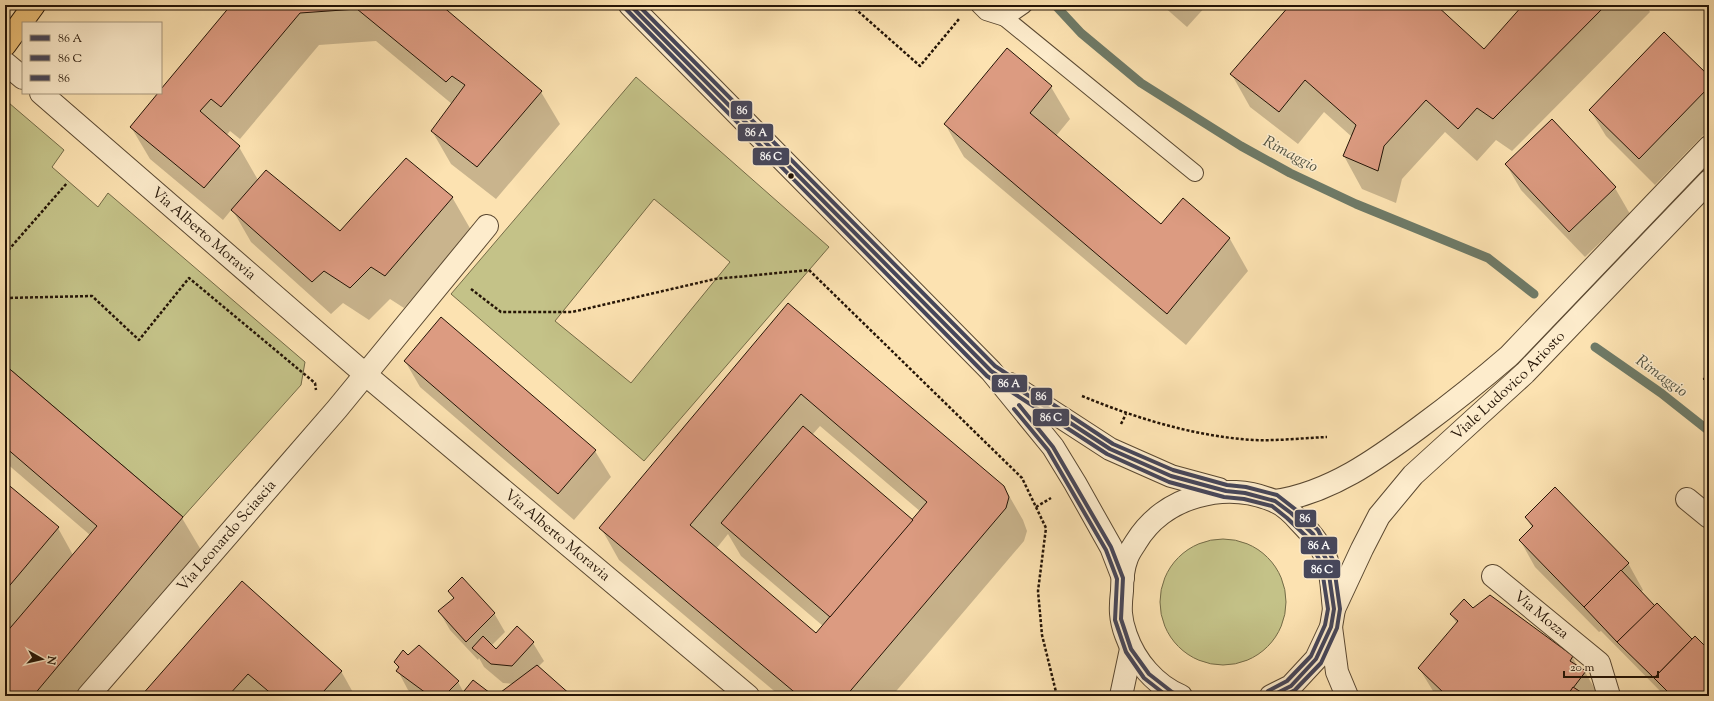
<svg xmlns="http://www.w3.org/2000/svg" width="1714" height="701" font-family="'Sorts Mill Goudy',serif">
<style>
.green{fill:#c4c288;stroke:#746b47;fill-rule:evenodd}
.shadow{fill:#0003;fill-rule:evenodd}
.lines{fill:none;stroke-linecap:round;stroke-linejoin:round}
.stream{stroke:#6e7a67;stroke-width:9}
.building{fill:#dc9b81;stroke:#241406;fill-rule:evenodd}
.service-casing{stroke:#5a4831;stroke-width:18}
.minor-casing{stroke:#5a4831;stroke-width:24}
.tertiary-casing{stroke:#5a4831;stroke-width:24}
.primary-casing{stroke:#241406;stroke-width:24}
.path{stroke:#241406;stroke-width:2.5;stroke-dasharray:3 2;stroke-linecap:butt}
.service{stroke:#fdeccc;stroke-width:16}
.minor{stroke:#fdeccc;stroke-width:22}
.tertiary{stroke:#fdeccc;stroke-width:22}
.primary{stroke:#eec178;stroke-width:22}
.bus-1-casing{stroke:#fdeccc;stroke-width:7}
.bus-2-casing{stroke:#fdeccc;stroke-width:7}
.bus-3-casing{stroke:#fdeccc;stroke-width:7}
.bus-1{stroke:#47475a;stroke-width:4}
.bus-2{stroke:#47475a;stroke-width:4}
.bus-3{stroke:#47475a;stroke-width:4}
.bus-dot{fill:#241406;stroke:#fdeccc;stroke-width:1.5}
.labels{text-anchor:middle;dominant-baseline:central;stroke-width:3;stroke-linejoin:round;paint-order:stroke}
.street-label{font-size:15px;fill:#241406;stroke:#fdeccc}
.water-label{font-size:16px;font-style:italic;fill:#4f503f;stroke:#fdeccc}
.line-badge{stroke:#fdeccc;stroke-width:1.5}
.badge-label{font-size:11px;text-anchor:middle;font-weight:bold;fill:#fff}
</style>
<rect width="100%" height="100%" fill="#fce2b1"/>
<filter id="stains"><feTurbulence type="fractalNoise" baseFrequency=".005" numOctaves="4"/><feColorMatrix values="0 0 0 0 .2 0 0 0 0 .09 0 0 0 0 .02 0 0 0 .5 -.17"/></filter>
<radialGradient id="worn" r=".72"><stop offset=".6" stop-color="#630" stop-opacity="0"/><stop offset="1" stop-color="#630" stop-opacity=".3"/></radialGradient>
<!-- green -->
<g class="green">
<path d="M636,77L829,247L644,461L451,294ZM654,199L730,262L631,383L555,321Z"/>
<path d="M9,103L64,150L52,167L98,207L108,193L305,362L301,385L183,517L5,365V107Z"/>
<circle cx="1223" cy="602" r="63"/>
</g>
<!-- shadow -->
<g class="shadow">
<path d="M232,5H439L541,92L560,124L496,199L451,164L432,131L452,104L376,41L319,45L240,139L230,131L226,136L239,147L258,180L340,233L452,197L471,230L404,308L390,299L369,320L343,303L331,314L251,242L232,209L223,220L150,159L131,127L159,93H161V90Z"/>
<path d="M1162,5H1207L1187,27Z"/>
<path d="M1292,5H1434L1484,50L1524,5H1646L1650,12L1512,151L1496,140L1477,161L1445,132L1402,179L1396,203L1362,189L1344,156L1352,137L1324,112L1298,144L1250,107L1232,75Z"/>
<path d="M1709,78V129L1655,185L1606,136L1590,110Z"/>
<path d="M1051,87L1070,119L1056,136L1161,226L1184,200L1230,239L1248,271L1186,345L964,157L945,124Z"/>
<path d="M1506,164L1615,188L1630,214L1585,257L1521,190Z"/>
<path d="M788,305L1004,487L1023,520L1027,531L1024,541L892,696H780L619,560L601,528ZM820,426L921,512L913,521L812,435ZM728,534L741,556L823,626L816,635L716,549Z"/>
<path d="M405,361L595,451L611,477L574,520L420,387Z"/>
<path d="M5,366L182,518L201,550L79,696H5V483L58,528L73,555L90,535L5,462Z"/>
<path d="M1526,517L1628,563L1643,590L1641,592L1655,608L1657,605L1692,640L1709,651V696H1665L1601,631L1599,632L1535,567L1520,540L1532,528Z"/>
<path d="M242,582L341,671L355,696H142Z"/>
<path d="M450,591L494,613L505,632L491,646L497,651L533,643L544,661L538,667L571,696H499L515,684L503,683L484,667L479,658L478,660L450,630L439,611L454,599Z"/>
<path d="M1473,609L1572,656L1579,669L1585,672L1599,696H1436L1419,668L1457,624L1451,614Z"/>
<path d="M408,657L458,682L464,693L492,696H416L408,690L398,671L399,669L395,662Z"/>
</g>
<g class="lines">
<!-- stream -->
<g class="stream">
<path d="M1055,5L1081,33L1141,83L1241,146L1290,173L1356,204L1488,258L1534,294"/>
<path d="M1595,347L1661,393L1709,431"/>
</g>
</g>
<!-- building -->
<g class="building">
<path d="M231,5H441L542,91L477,167L431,131L465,85L452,76L446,82L357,9L300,13L221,107L211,99L200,111L240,146L204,188L130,127L158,93H161V89Z"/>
<path d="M1290,5H1436L1484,49L1523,5H1606L1493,119L1477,108L1458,129L1426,100L1384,146L1378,171L1343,156L1356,125L1305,80L1279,112L1230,74Z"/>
<path d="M1664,32L1709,76V87L1639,159L1589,110Z"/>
<path d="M1007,48L1052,86L1030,113L1161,224L1183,198L1230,238L1167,314L944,124Z"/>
<path d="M1552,119L1616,187L1569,232L1505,164Z"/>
<path d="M406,158L453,197L385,276L371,267L350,288L324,271L312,282L231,210L266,170L340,231Z"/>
<path d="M788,303L1004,486L1009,497L1006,508L846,696H799L599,528ZM801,394L927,502L816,633L690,525Z"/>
<path d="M441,317L596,450L558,494L404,361Z"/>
<path d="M5,365L183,517L33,696H5V634L97,526L5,447Z"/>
<path d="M1709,372V384L1703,379Z"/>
<path d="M803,426L913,520L830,617L721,523Z"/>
<path d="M5,482L59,527L5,591Z"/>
<path d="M1555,487L1629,563L1584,607L1519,540L1533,526L1525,517Z"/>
<path d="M1621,570L1655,606L1617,642L1584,607Z"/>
<path d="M462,577L495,613L466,642L438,611L454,598L448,591Z"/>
<path d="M242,581L342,671L324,691L331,696H274L248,674L228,696H141Z"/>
<path d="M1490,595L1573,656L1570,661L1586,671L1567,696H1447L1418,668L1458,621L1450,614L1464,599L1473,608Z"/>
<path d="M1657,603L1692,639L1654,678L1617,642Z"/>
<path d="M517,626L534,642L512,666L491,664L472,648L483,636L496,649Z"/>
<path d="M1695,636L1709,650V693L1706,696H1672L1654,678Z"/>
<path d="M419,645L459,681L444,696H430L396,671L399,667L394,662L403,650L408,655Z"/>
<path d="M537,665L572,696L497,695Z"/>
<path d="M473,680L494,696H460Z"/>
<path d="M1573,687L1587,696H1567Z"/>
</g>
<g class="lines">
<defs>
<g id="service">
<path d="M979,5L986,12L1005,18L1024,5"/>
<path d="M1005,18L1195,173"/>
</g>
<g id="minor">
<path d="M5,63L23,78"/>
<path id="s1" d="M41,93L366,375L748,696"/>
<path d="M1687,499L1709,517"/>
<path id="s2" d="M1493,576L1599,663L1609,696"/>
<path d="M1331,627L1337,672L1347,696"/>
<path id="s3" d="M88,696L337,409L487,226"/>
</g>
<g id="tertiary">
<path d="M630,5L991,371L1053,447L1075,483L1111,547L1123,578"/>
<path d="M1010,384L1110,449L1171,476L1219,489"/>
<path d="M1275,501C1330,493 1377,459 1420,427C1451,404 1480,381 1509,356L1709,147"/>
<path d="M1121,696L1131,649"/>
<path d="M1181,696C1155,685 1135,661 1126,635C1120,619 1120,608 1122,591C1122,580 1123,568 1127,558C1129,552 1133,547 1136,542C1164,496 1225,480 1274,501C1284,505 1293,514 1300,522C1311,533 1322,546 1327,561C1332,574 1332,595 1334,609"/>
<path id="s4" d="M1271,696L1291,686L1316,659L1331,627L1334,609L1362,549L1379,516L1413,475L1525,373L1709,181"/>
</g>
<path id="primary" d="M5,45L34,5"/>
</defs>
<!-- service casing -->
<use href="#service" class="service-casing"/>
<!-- minor casing -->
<use href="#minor" class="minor-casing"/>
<!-- tertiary casing -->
<use href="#tertiary" class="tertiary-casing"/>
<!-- primary casing -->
<use href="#primary" class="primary-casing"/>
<!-- path -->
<g class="path">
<path d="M851,5L920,66L959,19"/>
<path d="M5,254L67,183"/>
<path d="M471,289L501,312H572L715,279L809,270L1022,478L1046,528L1038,591L1042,635L1057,696"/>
<path d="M5,298L92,296L139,340L189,278L315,383L316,390"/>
<path d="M1082,396C1138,419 1194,436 1253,440C1278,441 1303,438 1327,437"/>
<path d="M1121,424L1126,414"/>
<path d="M1036,507L1051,498"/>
</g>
<!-- service -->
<use href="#service" class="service"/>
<!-- minor -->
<use href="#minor" class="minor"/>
<!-- tertiary -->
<use href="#tertiary" class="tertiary"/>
<!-- primary -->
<use href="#primary" class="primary"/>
<defs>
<g id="bus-1">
<path d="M630,5L991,371L1110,449L1171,476L1226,491L1245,493L1275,501L1291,513L1313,534L1327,561L1334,609L1331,627L1316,659L1291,686L1271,696"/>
<path d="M1019,405L1053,447L1111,547L1123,578L1121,619L1131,649L1149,674L1172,692L1181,696"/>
</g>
<g id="bus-2">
<path d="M626,9L987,376L1107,454L1169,482L1224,497L1244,499L1272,506L1287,518L1308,538L1321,563L1328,609L1325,625L1311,656L1287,681L1268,691"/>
<path d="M1014,409L1048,450L1106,550L1117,579L1115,620L1126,652L1144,678L1167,696"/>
</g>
<path id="bus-3" d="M638,5L995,366L1113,444L1173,470L1227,485L1246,487L1277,495L1295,509L1318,530L1333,560L1340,609L1337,628L1321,663L1295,690L1284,696"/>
</defs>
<!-- bus-1 casing -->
<use href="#bus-1" class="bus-1-casing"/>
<!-- bus-2 casing -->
<use href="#bus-2" class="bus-2-casing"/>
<!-- bus-3 casing -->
<use href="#bus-3" class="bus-3-casing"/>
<!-- bus-1 -->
<use href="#bus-1" class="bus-1"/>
<!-- bus-2 -->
<use href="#bus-2" class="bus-2"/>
<!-- bus-3 -->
<use href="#bus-3" class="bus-3"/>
</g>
<!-- markers -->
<circle class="bus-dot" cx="791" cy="176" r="3.5"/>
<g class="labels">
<!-- street labels -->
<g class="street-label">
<text stroke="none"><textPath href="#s1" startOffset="215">Via Alberto Moravia</textPath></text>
<text stroke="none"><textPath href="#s4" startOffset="400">Viale Ludovico Ariosto</textPath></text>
<text stroke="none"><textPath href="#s3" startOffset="212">Via Leonardo Sciascia</textPath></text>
<text stroke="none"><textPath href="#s1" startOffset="680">Via Alberto Moravia</textPath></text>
<text stroke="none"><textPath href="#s2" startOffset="62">Via Mozza</textPath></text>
</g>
<!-- water labels -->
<g class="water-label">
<text transform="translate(1290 155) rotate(28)">Rimaggio</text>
<text transform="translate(1661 377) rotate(36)">Rimaggio</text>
</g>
</g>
<g class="line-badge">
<rect x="730" y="100" width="23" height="20" rx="4" fill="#47475a"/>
<rect x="737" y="123" width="37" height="19" rx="4" fill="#47475a"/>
<rect x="752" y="147" width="38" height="19" rx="4" fill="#47475a"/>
<rect x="991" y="374" width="37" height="19" rx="4" fill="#47475a"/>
<rect x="1030" y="387" width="23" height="19" rx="4" fill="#47475a"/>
<rect x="1032" y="408" width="38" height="19" rx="4" fill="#47475a"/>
<rect x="1294" y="509" width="23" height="19" rx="4" fill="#47475a"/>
<rect x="1300" y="536" width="38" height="19" rx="4" fill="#47475a"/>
<rect x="1303" y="559" width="38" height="20" rx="4" fill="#47475a"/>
</g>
<g class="badge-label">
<text x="742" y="114">86</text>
<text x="756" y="136">86 A</text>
<text x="771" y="160">86 C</text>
<text x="1009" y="387">86 A</text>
<text x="1041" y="400">86</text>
<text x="1051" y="421">86 C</text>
<text x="1305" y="522">86</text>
<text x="1319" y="549">86 A</text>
<text x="1322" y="573">86 C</text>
</g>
<!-- margin -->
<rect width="1714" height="701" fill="none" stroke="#fce2b1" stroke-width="20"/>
<rect x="6" y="6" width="1702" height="689" fill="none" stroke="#241406" stroke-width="2"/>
<rect x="10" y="10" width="1694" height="681" fill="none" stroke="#241406"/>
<!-- legend -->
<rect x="22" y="22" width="140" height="72" fill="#fdeccc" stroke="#a6967d"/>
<rect x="30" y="35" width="20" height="6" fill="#47475a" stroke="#a6967d"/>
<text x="58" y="42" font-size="12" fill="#241406">86 A</text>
<rect x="30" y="55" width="20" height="6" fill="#47475a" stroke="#a6967d"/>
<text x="58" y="62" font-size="12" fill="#241406">86 C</text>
<rect x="30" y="75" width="20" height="6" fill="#47475a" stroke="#a6967d"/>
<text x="58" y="82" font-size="12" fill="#241406">86</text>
<!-- north arrow -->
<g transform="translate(42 659) rotate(98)" stroke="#fdeccc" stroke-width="3" paint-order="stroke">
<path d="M0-3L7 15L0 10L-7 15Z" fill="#241406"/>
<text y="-6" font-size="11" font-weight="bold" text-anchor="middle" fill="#241406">N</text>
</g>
<!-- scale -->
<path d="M1564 671v6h94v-6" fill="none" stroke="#241406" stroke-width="2"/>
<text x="1570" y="671" font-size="12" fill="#241406" stroke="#fdeccc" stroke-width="3" paint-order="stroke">20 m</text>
<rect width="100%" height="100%" filter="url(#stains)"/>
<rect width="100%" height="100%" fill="url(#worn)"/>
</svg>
